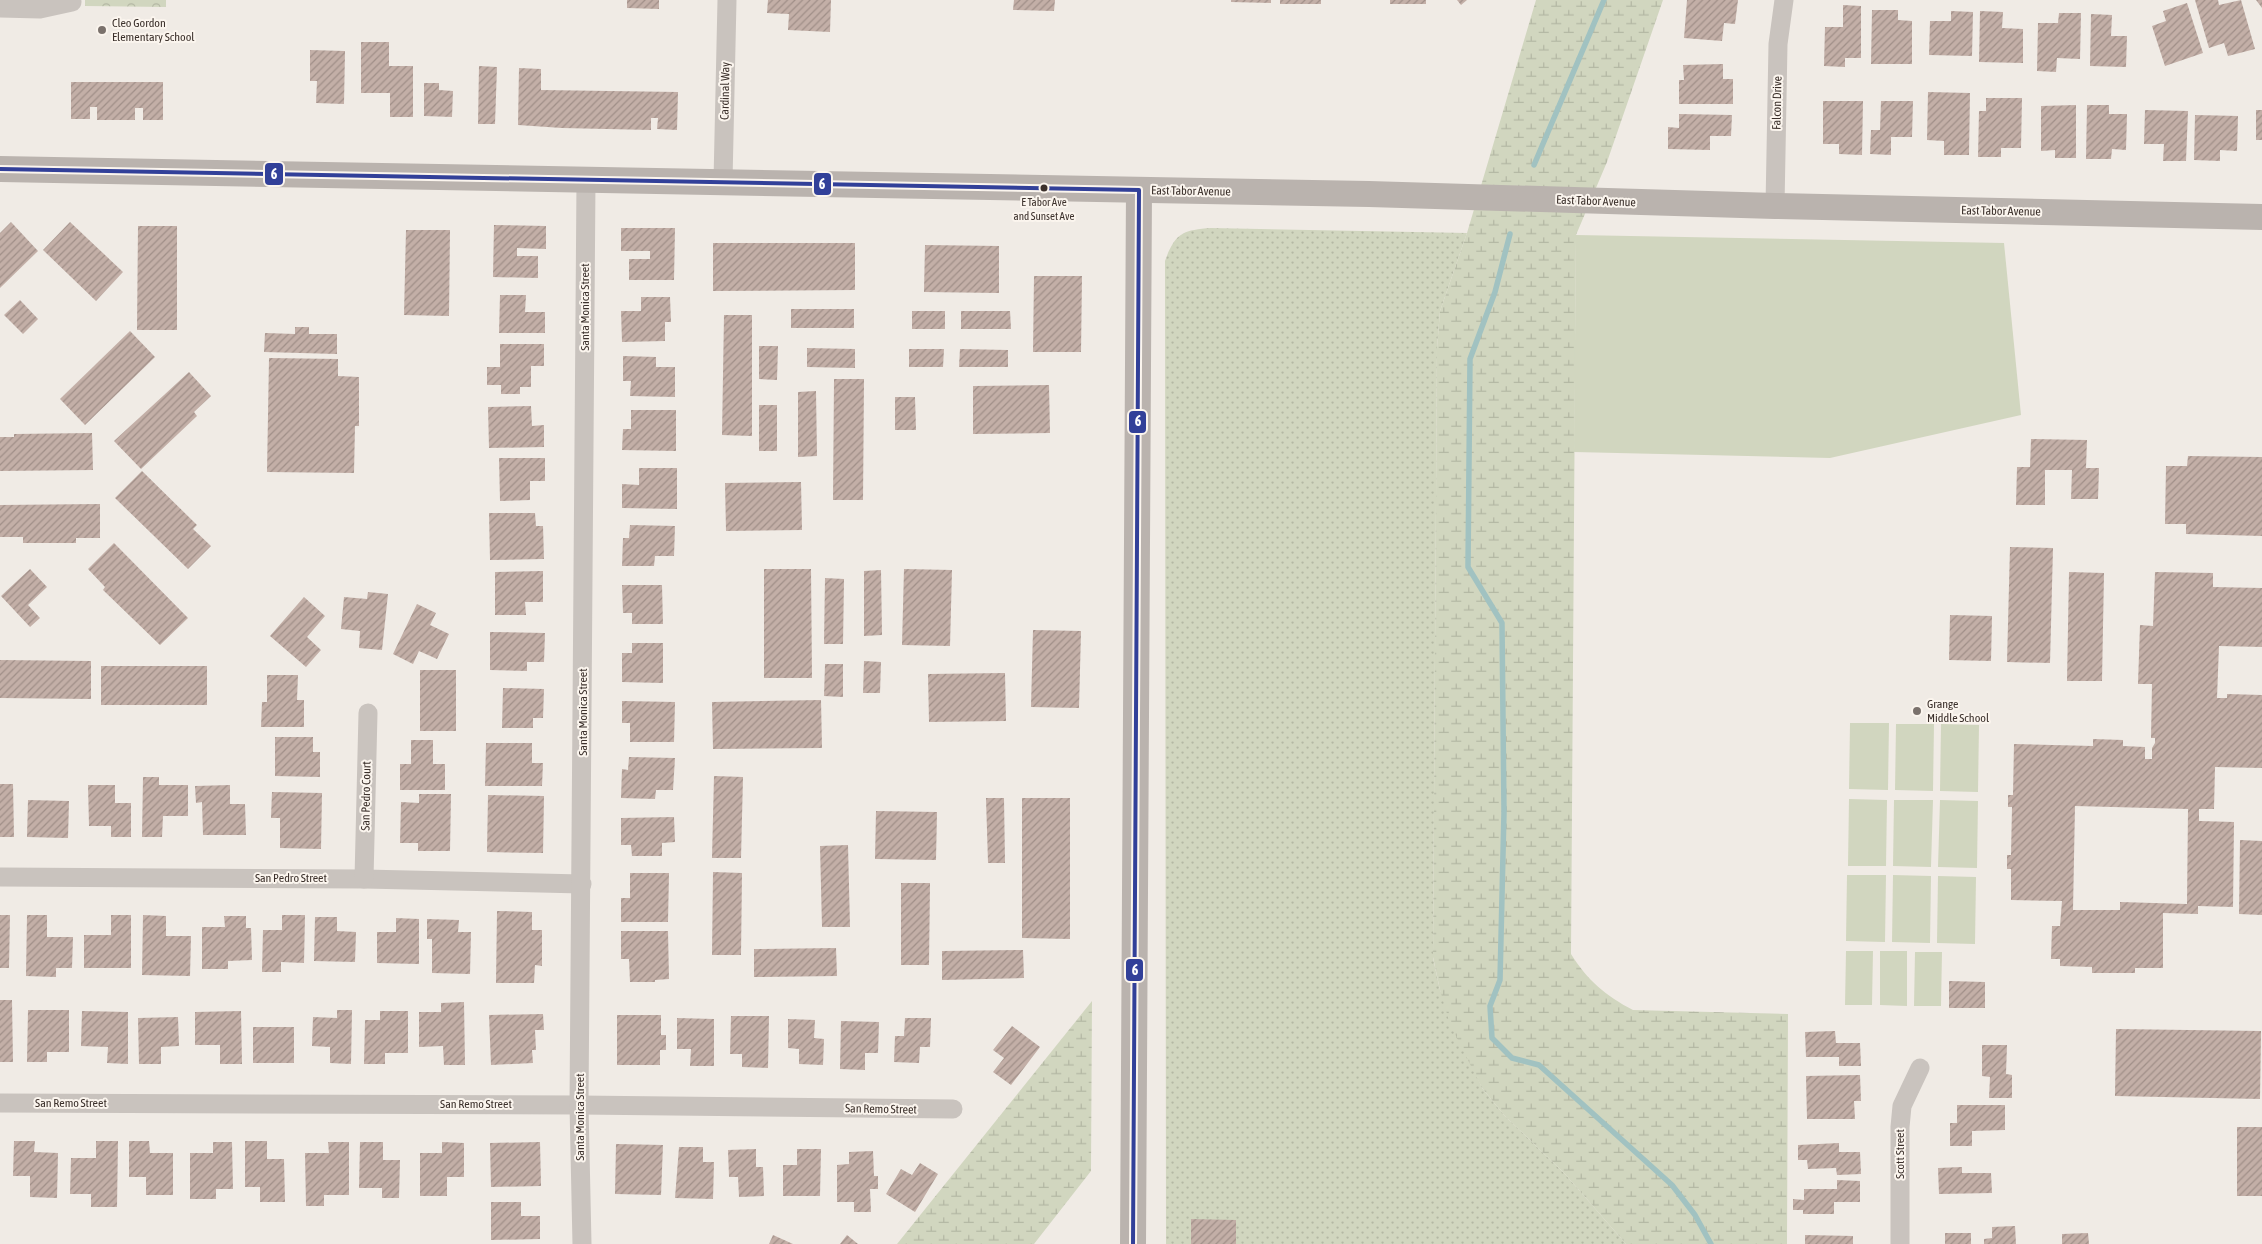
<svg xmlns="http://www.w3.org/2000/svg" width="2262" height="1244" font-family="'Asap Condensed',sans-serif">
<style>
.grass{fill:url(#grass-dots)}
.wetland{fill:url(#wetland-marsh)}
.park{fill:url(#park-crowns)}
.pitch{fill:#d1d6bf}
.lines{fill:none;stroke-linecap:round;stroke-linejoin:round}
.stream{stroke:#a1c2c1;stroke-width:5.5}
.building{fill:url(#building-hatch);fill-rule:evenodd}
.street{stroke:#c9c3be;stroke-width:19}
.secondary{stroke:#bab3ae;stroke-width:26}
.bus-1-casing{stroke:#fbf5ee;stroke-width:8}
.bus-1{stroke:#324099;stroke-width:4}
.poi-dot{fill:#7a716c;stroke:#fbf5ee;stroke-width:2}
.bus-dot{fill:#3b302b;stroke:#fbf5ee;stroke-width:2}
.labels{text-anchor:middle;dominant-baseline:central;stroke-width:4;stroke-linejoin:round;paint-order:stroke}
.bus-label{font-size:11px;fill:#3b302b;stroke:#fbf5ee}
.poi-label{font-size:12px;fill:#3b302b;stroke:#fbf5ee;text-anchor:start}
.street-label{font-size:12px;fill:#3b302b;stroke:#fbf5ee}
.line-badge{stroke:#fbf5ee;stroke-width:2}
.badge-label{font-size:14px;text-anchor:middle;font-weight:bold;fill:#fff}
</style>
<defs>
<pattern id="grass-dots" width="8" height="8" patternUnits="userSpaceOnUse" patternTransform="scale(1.25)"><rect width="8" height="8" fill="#d1d6bf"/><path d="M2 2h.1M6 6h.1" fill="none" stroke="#b4b8a4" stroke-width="1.8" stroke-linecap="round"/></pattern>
<pattern id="wetland-marsh" width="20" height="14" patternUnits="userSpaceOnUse" patternTransform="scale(1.25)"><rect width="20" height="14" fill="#d1d6bf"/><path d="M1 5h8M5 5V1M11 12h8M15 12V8" fill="none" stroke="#b4b8a4"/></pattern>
<pattern id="park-crowns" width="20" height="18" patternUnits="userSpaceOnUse" patternTransform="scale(1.25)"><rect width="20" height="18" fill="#d1d6bf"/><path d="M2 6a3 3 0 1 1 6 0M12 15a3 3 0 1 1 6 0" fill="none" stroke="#b4b8a4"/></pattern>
<pattern id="building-hatch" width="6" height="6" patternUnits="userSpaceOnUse" patternTransform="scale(1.25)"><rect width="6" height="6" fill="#c3afa7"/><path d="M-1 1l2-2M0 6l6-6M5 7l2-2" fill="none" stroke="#a08f88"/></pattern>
</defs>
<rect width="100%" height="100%" fill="#f0ebe5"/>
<!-- grass -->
<path class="grass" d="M1211,228L1467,233L1440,311L1437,348L1433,958L1440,990L1482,1088L1504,1115L1565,1174L1626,1244H1166L1165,261C1175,233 1183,230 1211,228Z"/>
<!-- wetland -->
<g class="wetland">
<path d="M1536,0H1663L1607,162L1576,235L1571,954C1587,980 1606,996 1633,1010L1788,1014L1787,1244H1626L1565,1174L1504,1115L1482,1088L1450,1024L1440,990L1433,957L1437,348L1440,311L1467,233Z"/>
<path d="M1092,1001L1091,1171L1034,1244H897Z"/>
</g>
<!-- park -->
<path class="park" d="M85,0H166V7L85,6Z"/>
<!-- pitch -->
<g class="pitch">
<path d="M1576,235L2004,243L2021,415L1830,458L1574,452Z"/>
<path d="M1850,723H1889L1888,790L1849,789Z"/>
<path d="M1896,724H1934L1933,791L1895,790Z"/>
<path d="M1941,724L1979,725L1978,792L1940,791Z"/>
<path d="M1849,799L1887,800L1886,866H1848Z"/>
<path d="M1894,800H1933L1931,867L1893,866Z"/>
<path d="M1940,800L1978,801L1977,868L1938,867Z"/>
<path d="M1847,875H1886L1885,942L1846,941Z"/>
<path d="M1893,875L1931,876L1930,943L1892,942Z"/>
<path d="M1938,876L1976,877L1975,944L1937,943Z"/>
<path d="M1846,951H1873L1872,1005H1845Z"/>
<path d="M1880,951H1907V1006L1880,1005Z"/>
<path d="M1915,952H1942L1941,1006H1914Z"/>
</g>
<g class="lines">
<!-- stream -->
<g class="stream">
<path d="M1534,165L1604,0"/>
<path d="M1510,234L1495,292L1470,359L1468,567L1502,623L1504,812L1500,980L1490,1006L1492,1038L1512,1058L1539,1065L1672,1185L1695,1215L1711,1244"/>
</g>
</g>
<!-- building -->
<g class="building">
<path d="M627,0H659V9L627,8Z"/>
<path d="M768,0H831L830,32L788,30L789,14L767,13Z"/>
<path d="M1014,0H1055L1054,11L1013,10Z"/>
<path d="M1231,0H1271V3L1231,2Z"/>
<rect x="1280" y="0" width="41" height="4"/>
<rect x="1390" y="0" width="36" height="4"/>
<path d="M1457,0H1467L1461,5Z"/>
<path d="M1687,0H1738L1735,24L1724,23L1722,41L1684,38Z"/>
<path d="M2195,0H2218L2219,5L2241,0L2255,49L2228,56L2224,43L2209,48Z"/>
<path d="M2256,0H2262V8Z"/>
<path d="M2187,3L2203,53L2165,66L2152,26L2166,21L2163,11Z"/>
<path d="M1843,5L1861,6V58H1845V67L1824,66L1825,27H1843Z"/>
<path d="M1872,10H1898V20L1912,21V64H1871Z"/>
<path d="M1951,11L1973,12L1972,56L1929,55L1930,21H1951Z"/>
<path d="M1980,11L2003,12L2002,28L2023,29V63L1979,62Z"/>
<path d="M2059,13H2081L2080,59L2057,58L2056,72L2037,71L2038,23H2058Z"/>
<path d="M2091,14L2112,15L2111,36H2127L2126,67L2090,66Z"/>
<path d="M361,42H389V66H413V117H390V93H361Z"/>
<path d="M310,50L345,51L344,104L316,103L317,81H310Z"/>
<path d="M1723,64V79H1733V104H1679V80H1684L1683,65Z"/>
<path d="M479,66L497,67L495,124H478Z"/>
<path d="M519,68L541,69V90L678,92L677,130L657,129L658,118H651V130L562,128L518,125Z"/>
<path d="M71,82H163V120H143V108H135V120H97V107H90V119H71Z"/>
<path d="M424,83H439V90L453,91L452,117L424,116Z"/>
<path d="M1928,92L1970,93L1969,155H1944V141L1927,140Z"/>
<path d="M1986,98H2022L2021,148H2001V157H1978L1979,111H1986Z"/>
<path d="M1823,101H1863L1862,155L1839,154V144H1823Z"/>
<path d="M1881,101H1913L1912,137H1891V155L1870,154L1871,130H1880Z"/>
<path d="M2076,105V158H2055V150L2041,151V106Z"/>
<path d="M2087,105H2109V114H2127L2126,150L2112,149L2111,159H2086Z"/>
<path d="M2145,110L2188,111L2186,161H2163L2164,144H2144Z"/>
<rect x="2256" y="110" width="6" height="30"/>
<path d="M1679,114L1732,115L1731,136H1710V150L1668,149V127L1679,128Z"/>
<path d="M2195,115L2238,116L2237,151L2220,150V161L2194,160Z"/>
<path d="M11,222L38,251L0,288V233Z"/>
<path d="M70,222L123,272L96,301L43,250Z"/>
<path d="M494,225L546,226V249L517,248V256H538V278L493,277Z"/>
<path d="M138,226H177V330H137Z"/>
<path d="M621,228H675L674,280H629V259H650V251H621Z"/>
<path d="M406,230H450L449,316L404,315Z"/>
<path d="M713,243H855V290L713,291Z"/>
<path d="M925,245L999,246V293L924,292Z"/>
<path d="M1034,276H1082L1081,352H1033Z"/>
<path d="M500,295H526L525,312H545V333H499Z"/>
<path d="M641,297H670L671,322H665V341L622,342L621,311H641Z"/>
<path d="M20,300L38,319L23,334L4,315Z"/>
<rect x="791" y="309" width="63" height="19"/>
<rect x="912" y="311" width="33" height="18"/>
<path d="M961,311H1010L1011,329H961Z"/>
<path d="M724,315H752V436L722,435Z"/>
<path d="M295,327H309V334H337V354L264,352L265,333L295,334Z"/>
<path d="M130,331L155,357L85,425L60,399Z"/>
<path d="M500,344H544V366H531V387H520V394H501V385H487V367H500Z"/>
<path d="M759,346H778L777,380L759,379Z"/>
<path d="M807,348L855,349V368L807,367Z"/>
<path d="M909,349H944L943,367H909Z"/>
<path d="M960,349L1008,350V367H959Z"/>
<path d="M623,356L656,357V367H675V397L630,396L631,381H623Z"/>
<path d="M269,358L338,359V376L359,377V426H355L354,473L267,472Z"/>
<path d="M189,372L211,396L194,412L197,416L141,469L114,441Z"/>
<path d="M834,379H864L863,500H833Z"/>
<path d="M1049,385L1050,433L973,434V386Z"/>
<path d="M816,391L817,456L798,457V392Z"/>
<path d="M895,397H915L916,430H895Z"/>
<rect x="759" y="405" width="18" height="46"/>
<path d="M531,406L532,426L544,425V447L489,448L488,407Z"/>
<path d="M631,410H676V451L622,450L623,429H631Z"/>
<path d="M92,433L93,470L0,471V437H14V434Z"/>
<path d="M2031,439L2087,440L2086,468H2099L2098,499H2071L2072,470H2045V505H2016L2017,467H2030Z"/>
<path d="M2188,456L2262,457V536L2186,534V524H2165L2166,466H2187Z"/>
<path d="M499,458H545V481H530V500L500,501Z"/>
<path d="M639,468H677V509L622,508V484L639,485Z"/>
<path d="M142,471L197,525L193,529L211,546L188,569L115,498Z"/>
<path d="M801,482L802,530L726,531L725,483Z"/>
<path d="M100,504V538H76V543H23V537H0V505Z"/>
<path d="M489,513H535L536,526H543L544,559L490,560Z"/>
<path d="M630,525L675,526L674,556H655L654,566H622L623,538H629Z"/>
<path d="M114,543L188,618L160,645L103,590L105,587L88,569Z"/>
<path d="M2010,547L2053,548L2050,663L2007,662Z"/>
<path d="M30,569L47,587L28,605L40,618L30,627L1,596Z"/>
<path d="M764,569H811L812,678H764Z"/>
<path d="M904,569L952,570L950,646L902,645Z"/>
<path d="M881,570L882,635L864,636V571Z"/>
<path d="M543,571V602H525L526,615H495V572Z"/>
<path d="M2069,572L2104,573L2102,681H2067Z"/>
<path d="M2155,572L2213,573V587L2262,588V647L2219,646L2217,698H2227V694L2262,695V768L2215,767L2214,809H2199V821L2234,822L2233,907L2198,906V914L2163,913V968H2135V973H2092V967L2060,966V959H2051L2052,926H2060L2062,901L2011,900V869H2007V855H2011L2012,807H2008V795H2013L2014,744L2093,746V739L2123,740V746L2145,747V759H2152V748L2155,743V738H2151L2152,684H2138L2140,625L2153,626ZM2075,806L2188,809L2187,904L2120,902V910H2073Z"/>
<path d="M825,578L844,579L843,644H824Z"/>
<path d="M622,585H662L663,624H632V613H623Z"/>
<path d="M368,592L388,594L382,650L359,648L360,631L341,629L344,597L367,599Z"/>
<path d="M304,597L325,616L307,637L321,650L306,667L270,636Z"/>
<path d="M417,604L436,613L430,625L449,634L437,659L419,651L413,664L393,654Z"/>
<path d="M1950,615L1992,616L1991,661L1949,660Z"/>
<path d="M1033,630L1081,631L1079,708L1031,707Z"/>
<path d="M490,632L545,633L544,662H527V671L490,670Z"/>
<path d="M632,643H663V683L622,682V653H632Z"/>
<path d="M0,660L91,661V699L0,698Z"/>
<path d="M864,661L881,662L880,693H863Z"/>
<path d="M825,664H843V697L824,696Z"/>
<rect x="101" y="666" width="106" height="39"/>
<rect x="420" y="670" width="36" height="61"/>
<path d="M1005,673L1006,721L929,722L928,674Z"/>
<path d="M267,675H298L297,700H304V727H261L262,702H267Z"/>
<path d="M503,688L544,689L543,718H533V728H502Z"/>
<path d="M821,700L822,748L713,749L712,702Z"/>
<path d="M622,701L675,702L674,742H630V723H622Z"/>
<path d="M275,737H313V752H320V777L275,776Z"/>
<path d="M411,740H433V764H445V790H400V764H411Z"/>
<path d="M486,743H532V763H543L542,786H485Z"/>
<path d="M629,757L675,758L673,790H656L655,799L621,798L622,769L628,770Z"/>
<path d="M714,776L743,777L741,858H712Z"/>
<path d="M143,777H159V785H188V816H163L162,837H142Z"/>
<path d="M0,784H13L14,837H0Z"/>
<path d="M88,785H115V803H131V837H111V826H89Z"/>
<path d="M230,785V804H245L246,835H203L202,802L196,803L195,786Z"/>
<path d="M272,792L322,793L321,849L280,848V818H271Z"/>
<path d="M419,794H451L450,851H418V843H400L401,802L419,803Z"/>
<path d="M488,795L544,796L543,853L487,852Z"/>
<path d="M986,798H1004L1005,863H988Z"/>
<path d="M1022,798H1070V939L1022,938Z"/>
<path d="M28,800L69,801L68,838L27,837Z"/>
<path d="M876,811L937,812L936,860L875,859Z"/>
<path d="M674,817L675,842L662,843V856H632L631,845H621V818Z"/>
<path d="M2240,840L2262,841V915L2239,914Z"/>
<path d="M848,845L850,927H822L820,846Z"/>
<path d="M713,872L742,873L741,955H712Z"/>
<path d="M630,873H669L668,922H621V898H630Z"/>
<path d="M901,883H930L929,965H901Z"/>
<path d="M497,911L532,912V930H542V966L535,965L534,983H496Z"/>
<path d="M0,915H10L9,968H0Z"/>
<path d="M27,915H47V937H73L72,968H56V977L26,976Z"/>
<path d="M111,915H131V968H84V935H111Z"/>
<path d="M143,915L166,916V936H191L190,976L142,975Z"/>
<path d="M282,915H305L304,963L281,962V972H262L263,930H282Z"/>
<path d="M224,916H246V928H251L252,960L228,961V969H202V927H225Z"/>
<path d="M315,917H337V931L356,932L355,962L314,961Z"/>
<path d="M396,918L419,919V964L377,963V932H396Z"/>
<path d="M427,919L459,920L458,932H471L470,974L432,973V939H427Z"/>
<path d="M621,931H668L669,979L655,980V982H630L629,959H621Z"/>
<path d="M836,948L837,976L754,977V949Z"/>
<path d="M1023,950L1024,978L942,980V951Z"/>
<path d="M1949,981L1985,982V1008H1949Z"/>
<path d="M0,1000H12L13,1062H0Z"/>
<path d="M464,1002L465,1065H444L443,1046L419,1047V1012H441V1003Z"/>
<path d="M28,1010H69V1052H47V1062H27Z"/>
<path d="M337,1010H352L351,1064L330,1063V1047L312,1046L313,1017L337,1018Z"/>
<path d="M82,1011L128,1012V1064L107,1063L108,1047L81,1046Z"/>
<path d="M241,1011L242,1064H220V1045H195V1012Z"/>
<path d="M380,1011H408V1053H385V1064H364L365,1020H380Z"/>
<path d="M543,1014L544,1030H535L536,1050H532L533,1063L491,1065L489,1015Z"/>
<path d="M617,1015H661V1035H666V1050H660V1065H617Z"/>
<path d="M731,1016H769L768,1068L742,1067V1054H730Z"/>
<path d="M178,1017L179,1046L161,1047V1064H139L138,1018Z"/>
<path d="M677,1018L714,1019V1066H690L691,1049H677Z"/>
<path d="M905,1018H931L930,1047H920L919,1063L894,1062L895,1036H904Z"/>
<path d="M788,1019L815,1020L814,1038L824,1039L823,1065L799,1064V1049L788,1048Z"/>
<path d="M841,1021L879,1022L878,1053H865V1070L840,1069Z"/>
<path d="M1012,1026L1040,1047L1011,1085L993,1072L1004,1058L993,1050Z"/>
<rect x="253" y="1027" width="41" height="36"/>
<path d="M2116,1029L2261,1031L2260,1099L2115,1096Z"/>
<path d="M1835,1031L1836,1043H1860L1861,1066H1839V1057H1806L1805,1032Z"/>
<path d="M1982,1045H2007L2006,1074L2012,1075V1098H1989L1990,1077L1982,1076Z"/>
<path d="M1860,1075L1861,1101H1854L1855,1119H1807L1806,1076Z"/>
<path d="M1957,1105H2005V1130L1972,1131V1146H1950V1123H1957Z"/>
<rect x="2237" y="1127" width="25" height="69"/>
<path d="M14,1141H35L34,1152L58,1153L57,1198L30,1197V1176H13Z"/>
<path d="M96,1141H118L117,1207H91V1194H70L71,1158H96Z"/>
<path d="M129,1141H149L150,1153H173V1195H146V1177H129Z"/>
<path d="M245,1141H267V1159H284L285,1202H260V1187H245Z"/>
<path d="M213,1142H232L233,1189H216V1199H190V1153H213Z"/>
<path d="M328,1142H349V1195H324V1206H306L305,1153H329Z"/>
<path d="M360,1142H383V1160H400L399,1198H382V1188H359Z"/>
<path d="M442,1142L464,1143V1177H447V1196H420V1153H442Z"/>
<path d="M540,1142L541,1186L491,1187L490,1143Z"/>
<path d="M1839,1143V1152H1860L1861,1174L1837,1175L1836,1168L1808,1169L1807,1160H1798V1145Z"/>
<path d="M616,1144L663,1145L661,1195L615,1194Z"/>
<path d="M679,1147H703V1162H714L713,1199L675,1198Z"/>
<path d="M756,1149V1167H763L764,1196L739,1197L738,1177H729L728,1150Z"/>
<path d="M797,1149H821L820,1196H783V1165H797Z"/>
<path d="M873,1151L874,1176H878V1189H870L871,1212H854V1202H837V1165L849,1164V1152Z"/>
<path d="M920,1163L938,1174L915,1212L886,1194L901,1169L912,1175Z"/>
<path d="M1962,1167V1173H1991L1992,1193L1939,1194L1938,1168Z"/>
<path d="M1837,1180L1860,1181V1202H1834V1214H1803V1210H1793V1199L1804,1200V1189H1837Z"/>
<path d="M491,1202H521V1216H540V1239L491,1240Z"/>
<path d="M1191,1219L1236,1220V1244H1191Z"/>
<path d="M2015,1226L2016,1244H1984V1239L1992,1238V1227Z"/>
<rect x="1945" y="1233" width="26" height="11"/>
<path d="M2088,1233L2089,1244H2062V1234Z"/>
<path d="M773,1235L793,1244H769Z"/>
<path d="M847,1235L858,1244H840Z"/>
<path d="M1805,1235L1853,1236V1244H1805Z"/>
</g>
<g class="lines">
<!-- street -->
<g class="street">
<path d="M0,8L40,9L72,2"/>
<path d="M723,181L727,0"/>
<path d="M1775,206L1778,44L1784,0"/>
<path d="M0,877L364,879L582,884"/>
<path d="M364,879L368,713"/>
<path d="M0,1103L579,1105L953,1109"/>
<path d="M582,1244L579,1105L586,180"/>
<path d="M1900,1244V1127L1902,1106L1920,1068"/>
</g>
<!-- secondary -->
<g class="secondary">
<path d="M0,169L1369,194L1775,206L2262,217"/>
<path d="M1133,1244L1139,190"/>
</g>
<defs>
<path id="bus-1" d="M0,169L1139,190L1133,1244"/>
</defs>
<!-- bus-1 casing -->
<use href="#bus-1" class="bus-1-casing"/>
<!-- bus-1 -->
<use href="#bus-1" class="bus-1"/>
</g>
<!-- markers -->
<g class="poi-dot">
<circle cx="102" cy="30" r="5"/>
<circle cx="1917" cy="711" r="5"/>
</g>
<circle class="bus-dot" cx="1044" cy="188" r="4.5"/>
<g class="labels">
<!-- bus labels -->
<g class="bus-label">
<text x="1044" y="202">E Tabor Ave<tspan x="1044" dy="14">and Sunset Ave</tspan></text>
</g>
<!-- poi labels -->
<g class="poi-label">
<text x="112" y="23">Cleo Gordon<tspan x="112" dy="14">Elementary School</tspan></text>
<text x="1927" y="704">Grange<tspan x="1927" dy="14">Middle School</tspan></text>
</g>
<!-- street labels -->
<g class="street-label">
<text transform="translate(725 91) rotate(-89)">Cardinal Way</text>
<text transform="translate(1777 103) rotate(-89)">Falcon Drive</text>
<text transform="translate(1191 191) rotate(1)">East Tabor Avenue</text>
<text transform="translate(1596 201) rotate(2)">East Tabor Avenue</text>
<text transform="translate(2001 211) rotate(1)">East Tabor Avenue</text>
<text transform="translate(585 307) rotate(-90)">Santa Monica Street</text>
<text transform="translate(583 712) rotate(-90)">Santa Monica Street</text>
<text transform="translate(366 796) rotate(-89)">San Pedro Court</text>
<text x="291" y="878">San Pedro Street</text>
<text x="71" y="1103">San Remo Street</text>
<text x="476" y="1104">San Remo Street</text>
<text transform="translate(881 1109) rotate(1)">San Remo Street</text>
<text transform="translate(580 1117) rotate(-90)">Santa Monica Street</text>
<text transform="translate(1900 1154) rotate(-90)">Scott Street</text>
</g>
</g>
<g class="line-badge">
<rect x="264" y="162" width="20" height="24" rx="5" fill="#324099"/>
<rect x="813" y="172" width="19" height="24" rx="5" fill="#324099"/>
<rect x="1128" y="410" width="19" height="24" rx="5" fill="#324099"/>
<rect x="1125" y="958" width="19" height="24" rx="5" fill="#324099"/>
</g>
<g class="badge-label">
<text x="274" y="179">6</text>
<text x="822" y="189">6</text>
<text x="1138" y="426">6</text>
<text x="1135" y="975">6</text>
</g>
</svg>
